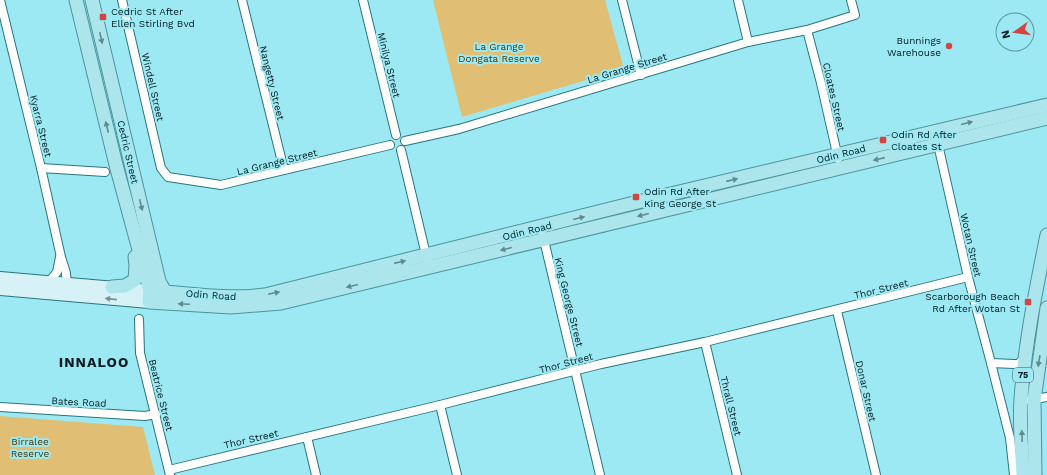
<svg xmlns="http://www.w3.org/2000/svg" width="1047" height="475" font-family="'Work Sans',sans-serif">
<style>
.green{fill:#e0bf74}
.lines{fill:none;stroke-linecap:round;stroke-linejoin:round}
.street-casing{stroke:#27767f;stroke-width:10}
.secondary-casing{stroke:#27767f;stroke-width:14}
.primary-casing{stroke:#4c949c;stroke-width:15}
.street{stroke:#fff;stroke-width:8}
.secondary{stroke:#d6f2f6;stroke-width:12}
.primary{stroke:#ace6ec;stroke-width:13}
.oneway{fill:#5f8b90}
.oneway2{fill:#769195}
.poi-dot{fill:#d34541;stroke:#9de9f3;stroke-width:1.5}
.labels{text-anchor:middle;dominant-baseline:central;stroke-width:4;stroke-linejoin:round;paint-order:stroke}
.shield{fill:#9de9f3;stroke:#2f595f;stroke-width:1}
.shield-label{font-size:9px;font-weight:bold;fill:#001b1f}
.poi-label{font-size:10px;fill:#001b1f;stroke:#9de9f3;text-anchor:start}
.park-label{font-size:10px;fill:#493604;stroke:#9de9f3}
.street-label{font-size:10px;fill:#001b1f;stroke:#9de9f3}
.district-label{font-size:14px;font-weight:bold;letter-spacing:1px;fill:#001b1f;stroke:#9de9f3}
</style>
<rect width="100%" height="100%" fill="#9de9f3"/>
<!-- green -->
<g class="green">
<path d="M433,0H605L624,69L462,117Z"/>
<path d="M0,416L143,427L155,475H0Z"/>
</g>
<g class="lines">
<defs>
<g id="street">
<path d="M0,0L41,168L61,257L66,273L67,287"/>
<path d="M122,0L161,168L168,177L221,185L390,145"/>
<path d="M242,0L284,170"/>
<path d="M363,0L396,135"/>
<path d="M622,0L641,75"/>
<path d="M738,0L748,42"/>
<path d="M807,30L821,83L838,158"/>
<path d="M937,140L968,277L991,363L1010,438L1014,475"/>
<path d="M405,141L459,129L748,42L807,30L855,15L851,0"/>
<path d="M401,150L427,259"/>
<path d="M41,168L105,172"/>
<path d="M543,236L600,475"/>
<path d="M49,285V282L57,272L60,257"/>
<path d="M837,311L876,475"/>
<path d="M139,319L140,353L170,475"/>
<path d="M705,342L737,475"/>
<path d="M991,363L1014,364H1018L1025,358"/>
<path d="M1030,400L1047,397"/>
<path d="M440,405L457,475"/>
<path d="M0,407L145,416L156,414"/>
<path d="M307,437L316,475"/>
<path d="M169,470L440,405L601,364L705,342L968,277"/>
</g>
<g id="secondary">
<path d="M0,278L150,291"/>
<path d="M0,289L149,302"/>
</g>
<g id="primary">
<path d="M76,0L116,165L148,283L150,291L149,302L231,307L281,303L1047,118"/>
<path d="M92,0L159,281L165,292V297"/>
<path d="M112,287L125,286L135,280L136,265L135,257"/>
<path d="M150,291C189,293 225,300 265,295L658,197L1047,105"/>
<path d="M1023,475C1022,450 1019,423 1021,398C1025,343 1036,289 1047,235"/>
<path d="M1035,475L1034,400L1047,308"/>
</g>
</defs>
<!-- street casing -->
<use href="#street" class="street-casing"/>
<!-- secondary casing -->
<use href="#secondary" class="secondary-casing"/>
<!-- primary casing -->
<use href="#primary" class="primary-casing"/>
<!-- street -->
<use href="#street" class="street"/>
<!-- secondary -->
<use href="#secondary" class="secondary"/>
<!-- primary -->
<use href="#primary" class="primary"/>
</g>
<!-- one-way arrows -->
<defs><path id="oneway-solid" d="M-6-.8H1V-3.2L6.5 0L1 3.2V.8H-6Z"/></defs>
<g class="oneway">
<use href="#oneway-solid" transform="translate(101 38) rotate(77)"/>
<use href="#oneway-solid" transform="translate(967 123) rotate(-14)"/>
<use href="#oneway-solid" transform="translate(107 127) rotate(-104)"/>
<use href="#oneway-solid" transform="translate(879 159) rotate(167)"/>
<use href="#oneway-solid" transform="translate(732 180) rotate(-13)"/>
<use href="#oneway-solid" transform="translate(141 205) rotate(77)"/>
<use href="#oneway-solid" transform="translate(643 215) rotate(166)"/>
<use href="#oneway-solid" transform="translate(579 218) rotate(-14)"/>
<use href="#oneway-solid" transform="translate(506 249) rotate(166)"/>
<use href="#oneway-solid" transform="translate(400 262) rotate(-13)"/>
<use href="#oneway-solid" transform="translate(352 286) rotate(166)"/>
<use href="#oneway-solid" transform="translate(274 293) rotate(-12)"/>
<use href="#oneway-solid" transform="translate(184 304) rotate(-177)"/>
<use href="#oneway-solid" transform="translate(1039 361) rotate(99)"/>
<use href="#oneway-solid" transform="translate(1022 436) rotate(-92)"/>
</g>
<use class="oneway2" href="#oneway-solid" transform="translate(111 299) rotate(-174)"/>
<!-- markers -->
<g class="poi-dot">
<rect x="99" y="13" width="8" height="8" rx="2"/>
<circle cx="949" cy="46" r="4"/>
<rect x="879" y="136" width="8" height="8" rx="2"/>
<rect x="632" y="193" width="8" height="8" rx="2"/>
<rect x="1024" y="298" width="8" height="8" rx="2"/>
</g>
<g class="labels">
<!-- shield labels -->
<rect class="shield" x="1013" y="368" width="20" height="14" rx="3"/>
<g class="shield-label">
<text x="1023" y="375">75</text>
</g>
<!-- poi labels -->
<g class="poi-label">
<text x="111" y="11">Cedric St After<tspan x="111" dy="12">Ellen Stirling Bvd</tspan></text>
<text x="941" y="40" text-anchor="end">Bunnings<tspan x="941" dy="12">Warehouse</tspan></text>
<text x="891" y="134">Odin Rd After<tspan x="891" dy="12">Cloates St</tspan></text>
<text x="644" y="191">Odin Rd After<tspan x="644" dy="12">King George St</tspan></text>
<text x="1020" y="296" text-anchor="end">Scarborough Beach<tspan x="1020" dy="12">Rd After Wotan St</tspan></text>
</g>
<!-- park labels -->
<g class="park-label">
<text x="499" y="46">La Grange<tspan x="499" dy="12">Dongata Reserve</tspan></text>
<text x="30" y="441">Birralee<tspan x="30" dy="12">Reserve</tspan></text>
</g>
<!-- street labels -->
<g class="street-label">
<text transform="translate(389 65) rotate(76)">Minilya Street</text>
<text transform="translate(627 68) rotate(-17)">La Grange Street</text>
<text transform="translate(272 83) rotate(76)">Nangetty Street</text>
<text transform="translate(153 87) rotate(77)">Windell Street</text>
<text transform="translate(834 97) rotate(77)">Cloates Street</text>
<text transform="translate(41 126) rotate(76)">Kyarra Street</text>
<text transform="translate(128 152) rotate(77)">Cedric Street</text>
<text transform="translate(841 154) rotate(-14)">Odin Road</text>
<text transform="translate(277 162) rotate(-14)">La Grange Street</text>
<text transform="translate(527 231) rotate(-14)">Odin Road</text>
<text transform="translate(971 245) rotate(77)">Wotan Street</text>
<text transform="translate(881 289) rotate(-14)">Thor Street</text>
<text transform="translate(211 295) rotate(4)">Odin Road</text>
<text transform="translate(569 302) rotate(76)">King George Street</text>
<text transform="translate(566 363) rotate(-15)">Thor Street</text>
<text transform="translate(866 391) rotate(77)">Donar Street</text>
<text transform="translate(161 395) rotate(76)">Beatrice Street</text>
<text transform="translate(79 402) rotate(3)">Bates Road</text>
<text transform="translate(731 406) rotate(76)">Thrall Street</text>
<text transform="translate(251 439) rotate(-13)">Thor Street</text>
</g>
<!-- district labels -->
<g class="district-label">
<text x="94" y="362">INNALOO</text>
</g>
</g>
<!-- north arrow -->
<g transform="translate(1015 32) rotate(256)"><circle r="19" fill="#9de9f3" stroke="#5e979e"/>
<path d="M0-3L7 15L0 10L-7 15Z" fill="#d34541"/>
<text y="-6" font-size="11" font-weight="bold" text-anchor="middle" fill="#001b1f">N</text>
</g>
</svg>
